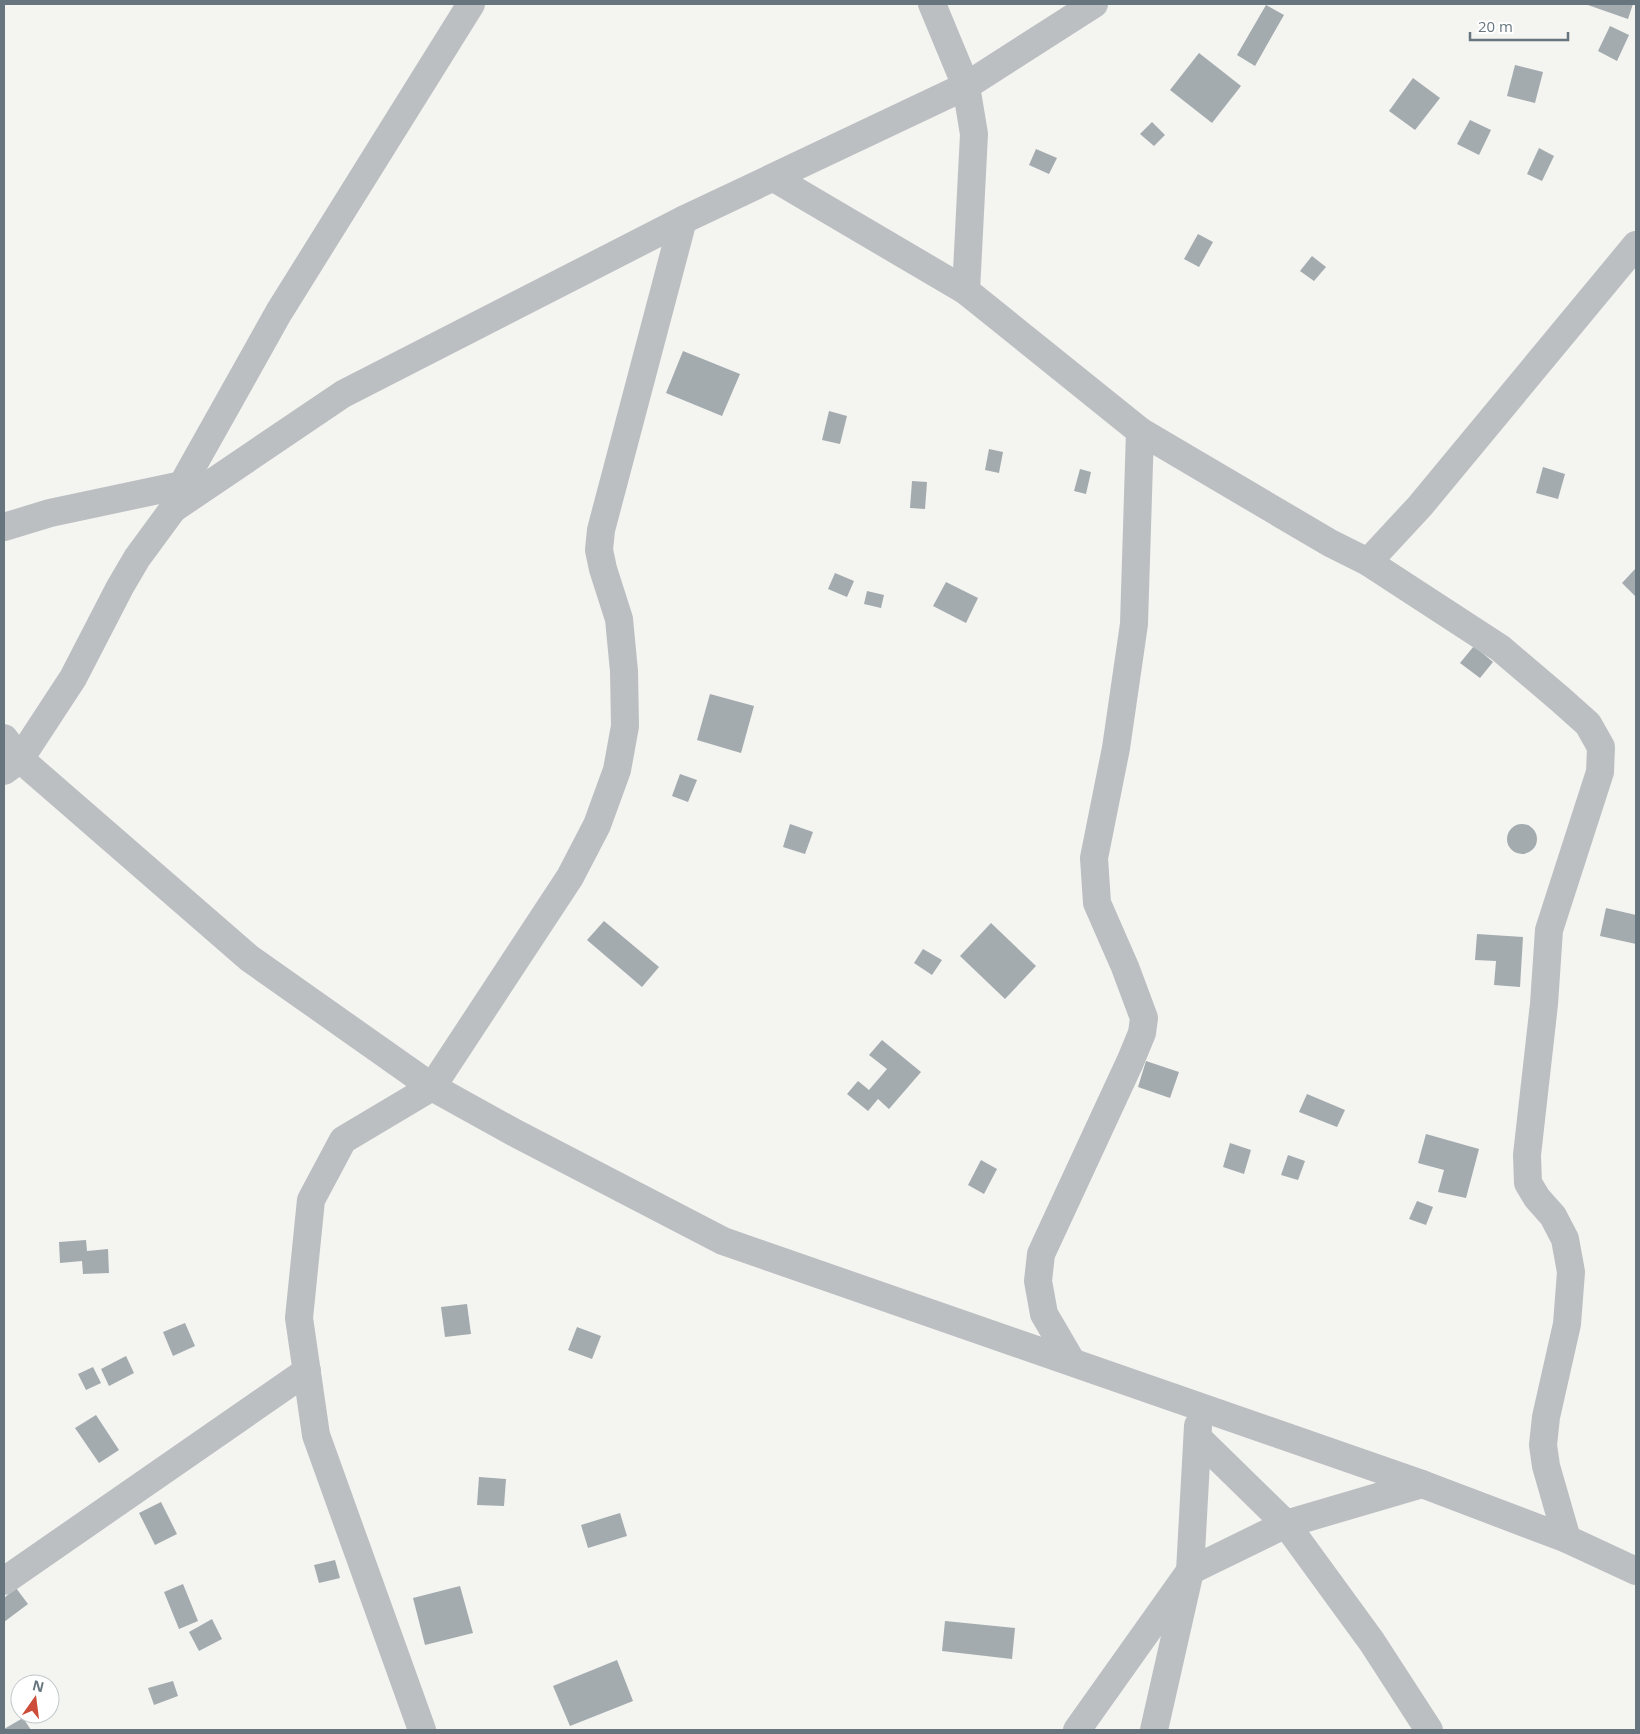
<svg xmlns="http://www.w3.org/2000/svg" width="1640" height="1734" font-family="'Open Sans',sans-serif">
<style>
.building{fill:#a3abaf}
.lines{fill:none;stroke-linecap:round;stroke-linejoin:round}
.street{stroke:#bbbfc2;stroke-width:28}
</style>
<rect width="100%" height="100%" fill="#f4f4f1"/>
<!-- building -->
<g class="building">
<path d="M1585,4H1633L1628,19Z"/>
<path d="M1266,5L1284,15L1255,66L1237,55Z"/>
<path d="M1610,26L1629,35L1617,61L1598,51Z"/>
<path d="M1199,53L1241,86L1212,123L1170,90Z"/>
<path d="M1515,65L1543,72L1535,103L1507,96Z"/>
<path d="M1413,78L1440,98L1415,130L1389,111Z"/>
<path d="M1470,120L1491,130L1479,155L1457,144Z"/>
<path d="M1152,122L1165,135L1154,146L1140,134Z"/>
<path d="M1539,148L1554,156L1542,181L1527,174Z"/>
<path d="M1036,149L1057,158L1049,174L1029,165Z"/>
<path d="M1198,234L1213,242L1199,267L1184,259Z"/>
<path d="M1312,256L1326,267L1314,281L1300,271Z"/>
<path d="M683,351L740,374L722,416L666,393Z"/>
<path d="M829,411L847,416L840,444L822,440Z"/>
<path d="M989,449L1003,452L999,473L985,470Z"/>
<path d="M1543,467L1565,474L1558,499L1536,493Z"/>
<path d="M1080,469L1091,472L1086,494L1074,491Z"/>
<path d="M912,481L927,482L925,509L910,508Z"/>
<path d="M1636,568V597L1622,583Z"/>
<path d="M835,573L854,581L847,597L828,589Z"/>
<path d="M946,582L978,598L966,623L933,606Z"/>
<path d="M867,591L884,595L881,608L864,604Z"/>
<path d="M1474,646L1493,662L1480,678L1460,663Z"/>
<path d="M710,694L754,706L741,753L697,740Z"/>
<path d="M680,774L697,780L688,802L672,796Z"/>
<circle cx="1522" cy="839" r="15"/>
<path d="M790,824L813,832L805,854L783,847Z"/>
<path d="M1606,908L1636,915V944L1600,936Z"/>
<path d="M604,921L659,967L642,987L587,940Z"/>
<path d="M991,923L1036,966L1005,999L960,956Z"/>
<path d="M1477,934L1523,937L1520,987L1494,985L1496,961L1475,960Z"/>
<path d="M923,949L942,960L932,975L914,963Z"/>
<path d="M882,1040L921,1072L889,1109L878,1099L868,1111L847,1094L858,1081L869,1090L887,1069L869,1055Z"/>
<path d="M1146,1061L1179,1072L1170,1098L1138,1087Z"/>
<path d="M1307,1094L1345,1110L1337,1127L1299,1112Z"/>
<path d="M1426,1134L1479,1149L1466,1198L1438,1192L1444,1170L1418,1163Z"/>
<path d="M1230,1143L1251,1150L1244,1174L1223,1167Z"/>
<path d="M1288,1155L1305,1161L1298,1180L1281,1175Z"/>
<path d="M981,1160L997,1169L984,1194L968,1185Z"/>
<path d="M1417,1201L1433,1207L1426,1225L1409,1219Z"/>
<path d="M86,1240L87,1251L108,1249L109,1273L83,1274L82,1261L60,1263L59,1242Z"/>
<path d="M467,1304L471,1334L445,1337L441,1307Z"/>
<path d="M185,1323L195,1346L173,1356L163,1332Z"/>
<path d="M577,1327L601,1336L592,1359L568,1350Z"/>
<path d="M126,1356L134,1373L109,1386L101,1369Z"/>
<path d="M93,1367L101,1383L86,1390L78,1374Z"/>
<path d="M96,1415L119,1450L99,1463L75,1428Z"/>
<path d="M479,1477L506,1479L504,1506L477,1505Z"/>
<path d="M161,1502L177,1534L155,1545L139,1513Z"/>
<path d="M620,1513L627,1536L588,1548L581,1525Z"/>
<path d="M335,1560L340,1578L319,1583L314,1565Z"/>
<path d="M183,1584L198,1621L179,1629L164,1592Z"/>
<path d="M460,1586L473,1633L425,1645L413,1598Z"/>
<path d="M16,1588L28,1604L4,1622V1598Z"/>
<path d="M212,1619L222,1639L199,1651L189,1632Z"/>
<path d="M945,1621L1015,1628L1012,1659L942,1651Z"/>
<path d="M617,1660L633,1701L570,1726L553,1686Z"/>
<path d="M173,1681L178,1696L154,1705L148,1688Z"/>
<path d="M23,1718L31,1730H5L4,1729Z"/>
</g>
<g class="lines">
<!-- street -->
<g class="street">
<path d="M932,4L966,86L974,134L966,291L1140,431L1330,543L1368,562L1420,506L1636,245"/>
<path d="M774,178L966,291"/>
<path d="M173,509L182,485L279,312L471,4"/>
<path d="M4,527L50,513L182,485"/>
<path d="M1368,562L1500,648L1560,699L1588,724L1601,747L1600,772L1549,930L1544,1004L1527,1155L1528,1183L1537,1198L1553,1216L1565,1239L1571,1272L1567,1324L1546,1417L1543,1445L1546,1466L1567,1539"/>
<path d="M4,738L20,759L249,958L432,1087L517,1134L723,1241L1422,1484L1567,1539L1636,1571"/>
<path d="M4,771L20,759L73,678L120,587L137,558L173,509L343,394L683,220L966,86L1094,4"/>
<path d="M1072,1362L1044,1314L1038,1281L1041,1254L1130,1062L1142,1033L1144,1018L1125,967L1097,903L1094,858L1116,748L1134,624L1140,431"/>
<path d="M1198,1438L1286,1524L1372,1642L1429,1730"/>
<path d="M4,1581L307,1371"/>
<path d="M422,1730L316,1435L299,1318L311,1200L343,1140L432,1087L570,877L597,825L617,770L625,726L624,671L619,619L603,569L599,550L601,530L683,220"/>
<path d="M1077,1730L1190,1571L1286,1524L1422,1484"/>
<path d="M1154,1730L1190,1571L1198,1426"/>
</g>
</g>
<!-- border -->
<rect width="1640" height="1734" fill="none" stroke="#67767e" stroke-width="10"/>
<!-- north arrow -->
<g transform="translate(35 1699) rotate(14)"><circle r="24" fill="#ffffff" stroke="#c2c8cb"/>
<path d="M0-4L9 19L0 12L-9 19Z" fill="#cc4b39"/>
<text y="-8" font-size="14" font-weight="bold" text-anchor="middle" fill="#67767e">N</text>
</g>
<!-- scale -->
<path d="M1470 32v8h98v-8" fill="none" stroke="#67767e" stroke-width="2.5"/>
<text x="1478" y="32" font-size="15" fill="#67767e" stroke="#ffffff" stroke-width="4" paint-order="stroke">20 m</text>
</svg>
